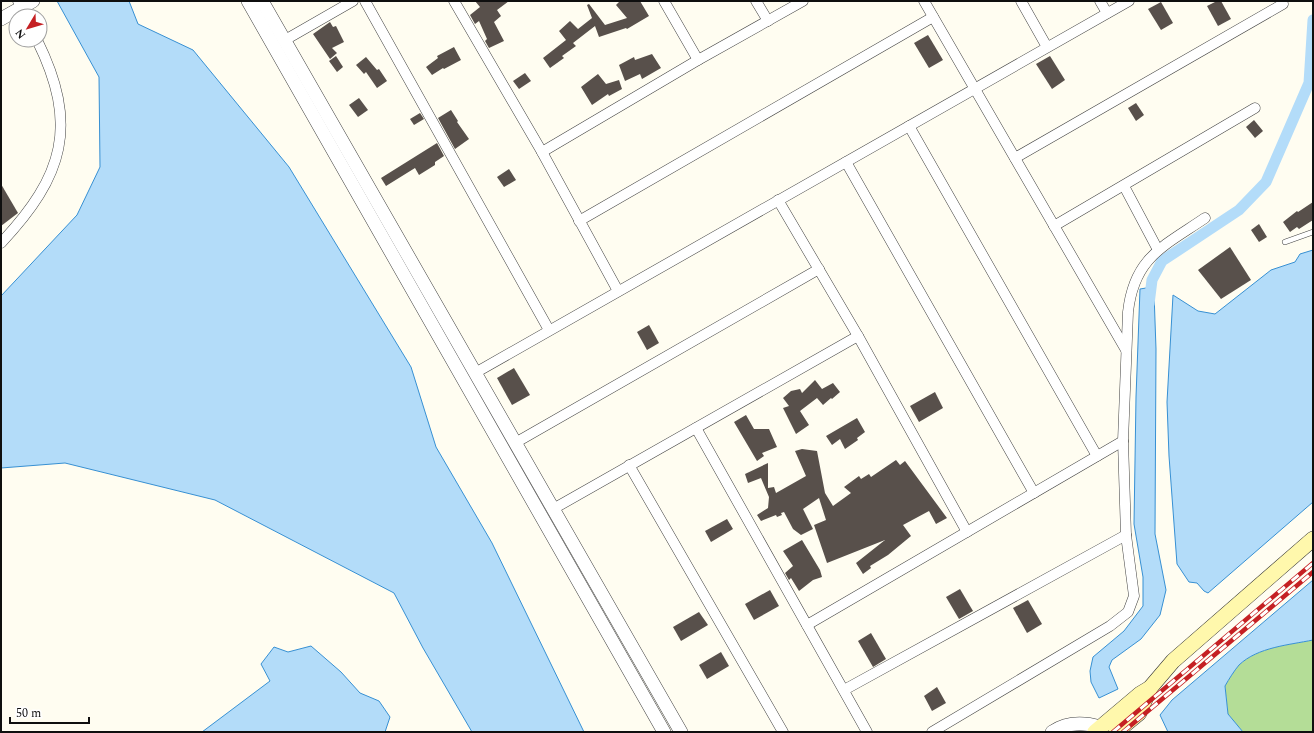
<svg xmlns="http://www.w3.org/2000/svg" width="1314" height="733" font-family="Spectral,serif">
<style>
.forest{fill:#b4dd97}
.water{fill:#b3dcf9;stroke:#3790d3}
.lines{fill:none;stroke-linecap:round;stroke-linejoin:round}
.canal{stroke:#b3dcf9;stroke-width:11}
.building{fill:#58504b}
.service-casing{stroke:#424242;stroke-width:6}
.minor-casing{stroke:#424242;stroke-width:11}
.tertiary-casing{stroke:#424242;stroke-width:14}
.secondary-casing{stroke:#313131;stroke-width:16}
.service{stroke:#fff;stroke-width:5}
.minor{stroke:#fff;stroke-width:10}
.tertiary{stroke:#fff;stroke-width:13}
.secondary{stroke:#fff8ac;stroke-width:15}
.rail-casing{stroke:#c52023;stroke-width:4.5}
.rail{stroke:#fff;stroke-width:3;stroke-dasharray:9;stroke-linecap:butt}
</style>
<rect width="100%" height="100%" fill="#fffdf1"/>
<!-- forest -->
<path class="forest" d="M1313,640V732H1243L1228,714L1225,686C1229,679 1234,671 1239,665C1258,647 1289,645 1313,640Z"/>
<!-- water -->
<g class="water">
<path d="M57,1H129L138,24L193,50L289,167L411,367L436,447L492,543L584,732H472L423,648L394,593L215,500L65,463L1,468V296L77,215L100,167L99,77Z"/>
<path d="M1313,250V502L1208,593L1204,591L1197,583L1189,582L1177,564L1169,456L1167,402L1173,295L1198,311L1215,314L1271,270L1295,262L1300,254Z"/>
<path d="M1146,288L1154,293L1156,349L1155,534L1166,590L1160,615L1141,639L1112,660L1109,667L1118,689L1099,698L1091,682L1090,671L1093,657L1124,631L1143,606V577L1134,524L1136,397L1140,289Z"/>
<path d="M1313,580V640C1289,645 1258,647 1239,665C1234,671 1229,679 1225,686L1228,714L1243,732H1168L1160,715L1172,700Z"/>
<path d="M311,646L341,672L360,693L379,701L390,717L385,732H202L270,681L261,664L274,647L288,652Z"/>
</g>
<g class="lines">
<!-- canal -->
<path class="canal" d="M1149,304L1152,280L1162,261L1239,210L1266,182L1309,83L1313,20"/>
</g>
<!-- building -->
<g class="building">
<path d="M475,1H509L497,10L501,16L494,22L504,41L489,48L485,41L487,39L479,21L475,24L470,15L480,7Z"/>
<path d="M620,1H640L649,16L627,29L626,28L599,37L595,26L573,43L576,46L562,56L564,58L550,68L543,58L566,40L559,31L570,21L578,29L592,18L587,5L589,4L605,25L627,18L616,5Z"/>
<path d="M1217,1H1221L1231,19L1218,26L1207,6Z"/>
<path d="M1161,2L1173,23L1161,30L1148,9Z"/>
<path d="M330,22L333,27L336,26L344,42L332,48L337,53L330,59L313,34Z"/>
<path d="M928,35L943,60L929,68L914,43Z"/>
<path d="M454,47L461,60L444,69L443,68L432,75L426,67L438,58L437,56Z"/>
<path d="M652,54L661,68L642,79L640,74L625,81L619,65L634,57L635,60Z"/>
<path d="M336,56L343,67L337,72L329,61Z"/>
<path d="M1050,56L1065,80L1052,89L1036,64Z"/>
<path d="M366,57L377,70L379,69L387,81L377,88L366,72L364,74L356,65Z"/>
<path d="M525,73L531,81L519,89L513,81Z"/>
<path d="M598,74L606,84L619,80L622,89L609,96L608,94L592,105L581,87Z"/>
<path d="M359,98L368,110L358,117L349,105Z"/>
<path d="M1136,103L1144,115L1136,121L1128,108Z"/>
<path d="M451,110L458,121L457,122L469,139L455,149L438,118Z"/>
<path d="M420,113L424,119L414,125L410,119Z"/>
<path d="M1254,120L1263,131L1255,138L1246,127Z"/>
<path d="M437,143L444,156L435,162V165L419,175L415,168L386,186L381,178Z"/>
<path d="M509,169L516,180L504,187L497,177Z"/>
<path d="M1,184L18,213L1,226Z"/>
<path d="M1313,202V220L1299,229L1297,227L1290,232L1283,222L1297,211L1298,212Z"/>
<path d="M1259,224L1267,237L1259,242L1251,230Z"/>
<path d="M1230,247L1251,280L1221,299L1198,270Z"/>
<path d="M649,325L659,343L647,350L637,332Z"/>
<path d="M514,368L530,395L512,405L497,378Z"/>
<path d="M815,380L822,389L833,383L840,392L832,399L831,398L823,405L817,398L800,411L809,425L796,434L783,408L789,406L783,398L791,391L800,389L802,393Z"/>
<path d="M935,392L943,408L919,422L910,406Z"/>
<path d="M746,415L754,429H769L777,447L762,453L764,456L757,461L734,422Z"/>
<path d="M857,418L865,432L857,438L858,440L845,449L840,439L832,445L826,436Z"/>
<path d="M802,449L817,451L825,493L833,506L851,493L844,487L859,476L861,479L869,474L871,477L896,460L900,465L905,461L947,518L936,524L929,511L903,525L911,536L888,555L870,566L871,568L863,574L856,563L885,540L827,563L814,525L826,520L819,498L803,509L813,529L801,535L793,529L784,512L781,513L782,515L777,517L776,515L761,521L757,515L768,508L769,497L761,478L748,483L745,474L768,463V488L774,487L776,493L806,476L795,451Z"/>
<path d="M727,519L733,529L711,542L705,531Z"/>
<path d="M802,540L820,570L822,577L813,580L799,591L791,578L789,580L785,573L793,566L783,551Z"/>
<path d="M960,589L973,611L959,619L946,597Z"/>
<path d="M770,590L779,606L754,620L745,604Z"/>
<path d="M1028,600L1042,624L1027,633L1013,608Z"/>
<path d="M699,612L708,625L681,641L673,627Z"/>
<path d="M871,633L886,659L873,667L858,641Z"/>
<path d="M721,652L729,666L707,679L699,665Z"/>
<path d="M937,687L946,703L932,711L924,696Z"/>
</g>
<g class="lines">
<defs>
<path id="service" d="M1285,242L1313,232"/>
<g id="minor">
<path d="M18,1L25,16"/>
<path d="M365,1L549,330"/>
<path d="M454,1L542,152L618,291"/>
<path d="M664,1L698,60"/>
<path d="M756,1L768,21"/>
<path d="M924,1L1126,350"/>
<path d="M1021,1L1047,47"/>
<path d="M1100,1L1107,13"/>
<path d="M285,40L353,1"/>
<path d="M909,126L1097,456"/>
<path d="M542,152L698,60L803,1"/>
<path d="M1015,158L1283,4"/>
<path d="M846,162L1034,493"/>
<path d="M1124,186L1158,250"/>
<path d="M778,200L858,336L967,532"/>
<path d="M579,221L933,17"/>
<path d="M1054,226L1255,108"/>
<path d="M1,243C64,176 79,125 37,40"/>
<path d="M475,373L1129,1"/>
<path d="M696,428L867,732"/>
<path d="M515,443L819,269"/>
<path d="M629,465L783,732"/>
<path d="M553,509L858,336"/>
<path d="M807,625L1123,441"/>
<path d="M844,690L1126,535"/>
<path d="M932,732L1110,626L1128,612L1134,596L1126,535L1123,441L1128,312C1134,257 1164,246 1205,218"/>
</g>
<g id="tertiary">
<path d="M248,1L664,732"/>
<path d="M262,1L681,732"/>
<path d="M1,19L33,1"/>
<path d="M1052,732C1067,722 1083,722 1100,727"/>
</g>
<g id="secondary">
<path d="M1095,732L1140,694L1150,688"/>
<path d="M1116,732L1139,713L1150,688L1173,661L1313,539"/>
</g>
</defs>
<!-- service casing -->
<use href="#service" class="service-casing"/>
<!-- minor casing -->
<use href="#minor" class="minor-casing"/>
<!-- tertiary casing -->
<use href="#tertiary" class="tertiary-casing"/>
<!-- secondary casing -->
<use href="#secondary" class="secondary-casing"/>
<!-- service -->
<use href="#service" class="service"/>
<!-- minor -->
<use href="#minor" class="minor"/>
<!-- tertiary -->
<use href="#tertiary" class="tertiary"/>
<!-- secondary -->
<use href="#secondary" class="secondary"/>
<defs>
<g id="rail">
<path d="M1113,732L1313,563"/>
<path d="M1123,732L1313,572"/>
</g>
</defs>
<!-- rail casing -->
<use href="#rail" class="rail-casing"/>
<!-- rail -->
<use href="#rail" class="rail"/>
</g>
<!-- border -->
<rect width="1314" height="733" fill="none" stroke="#0f0f0f" stroke-width="4"/>
<!-- north arrow -->
<g transform="translate(28 28) rotate(232)"><circle r="19" fill="#ffffff" stroke="#9f9f9f"/>
<path d="M0-3L7 15L0 10L-7 15Z" fill="#c52023"/>
<text y="-6" font-size="11" font-weight="bold" text-anchor="middle" fill="#0f0f0f">N</text>
</g>
<!-- scale -->
<path d="M10 717v6h79v-6" fill="none" stroke="#0f0f0f" stroke-width="2"/>
<text x="16" y="717" font-size="12" fill="#0f0f0f" stroke="#ffffff" stroke-width="3" paint-order="stroke">50 m</text>
</svg>
